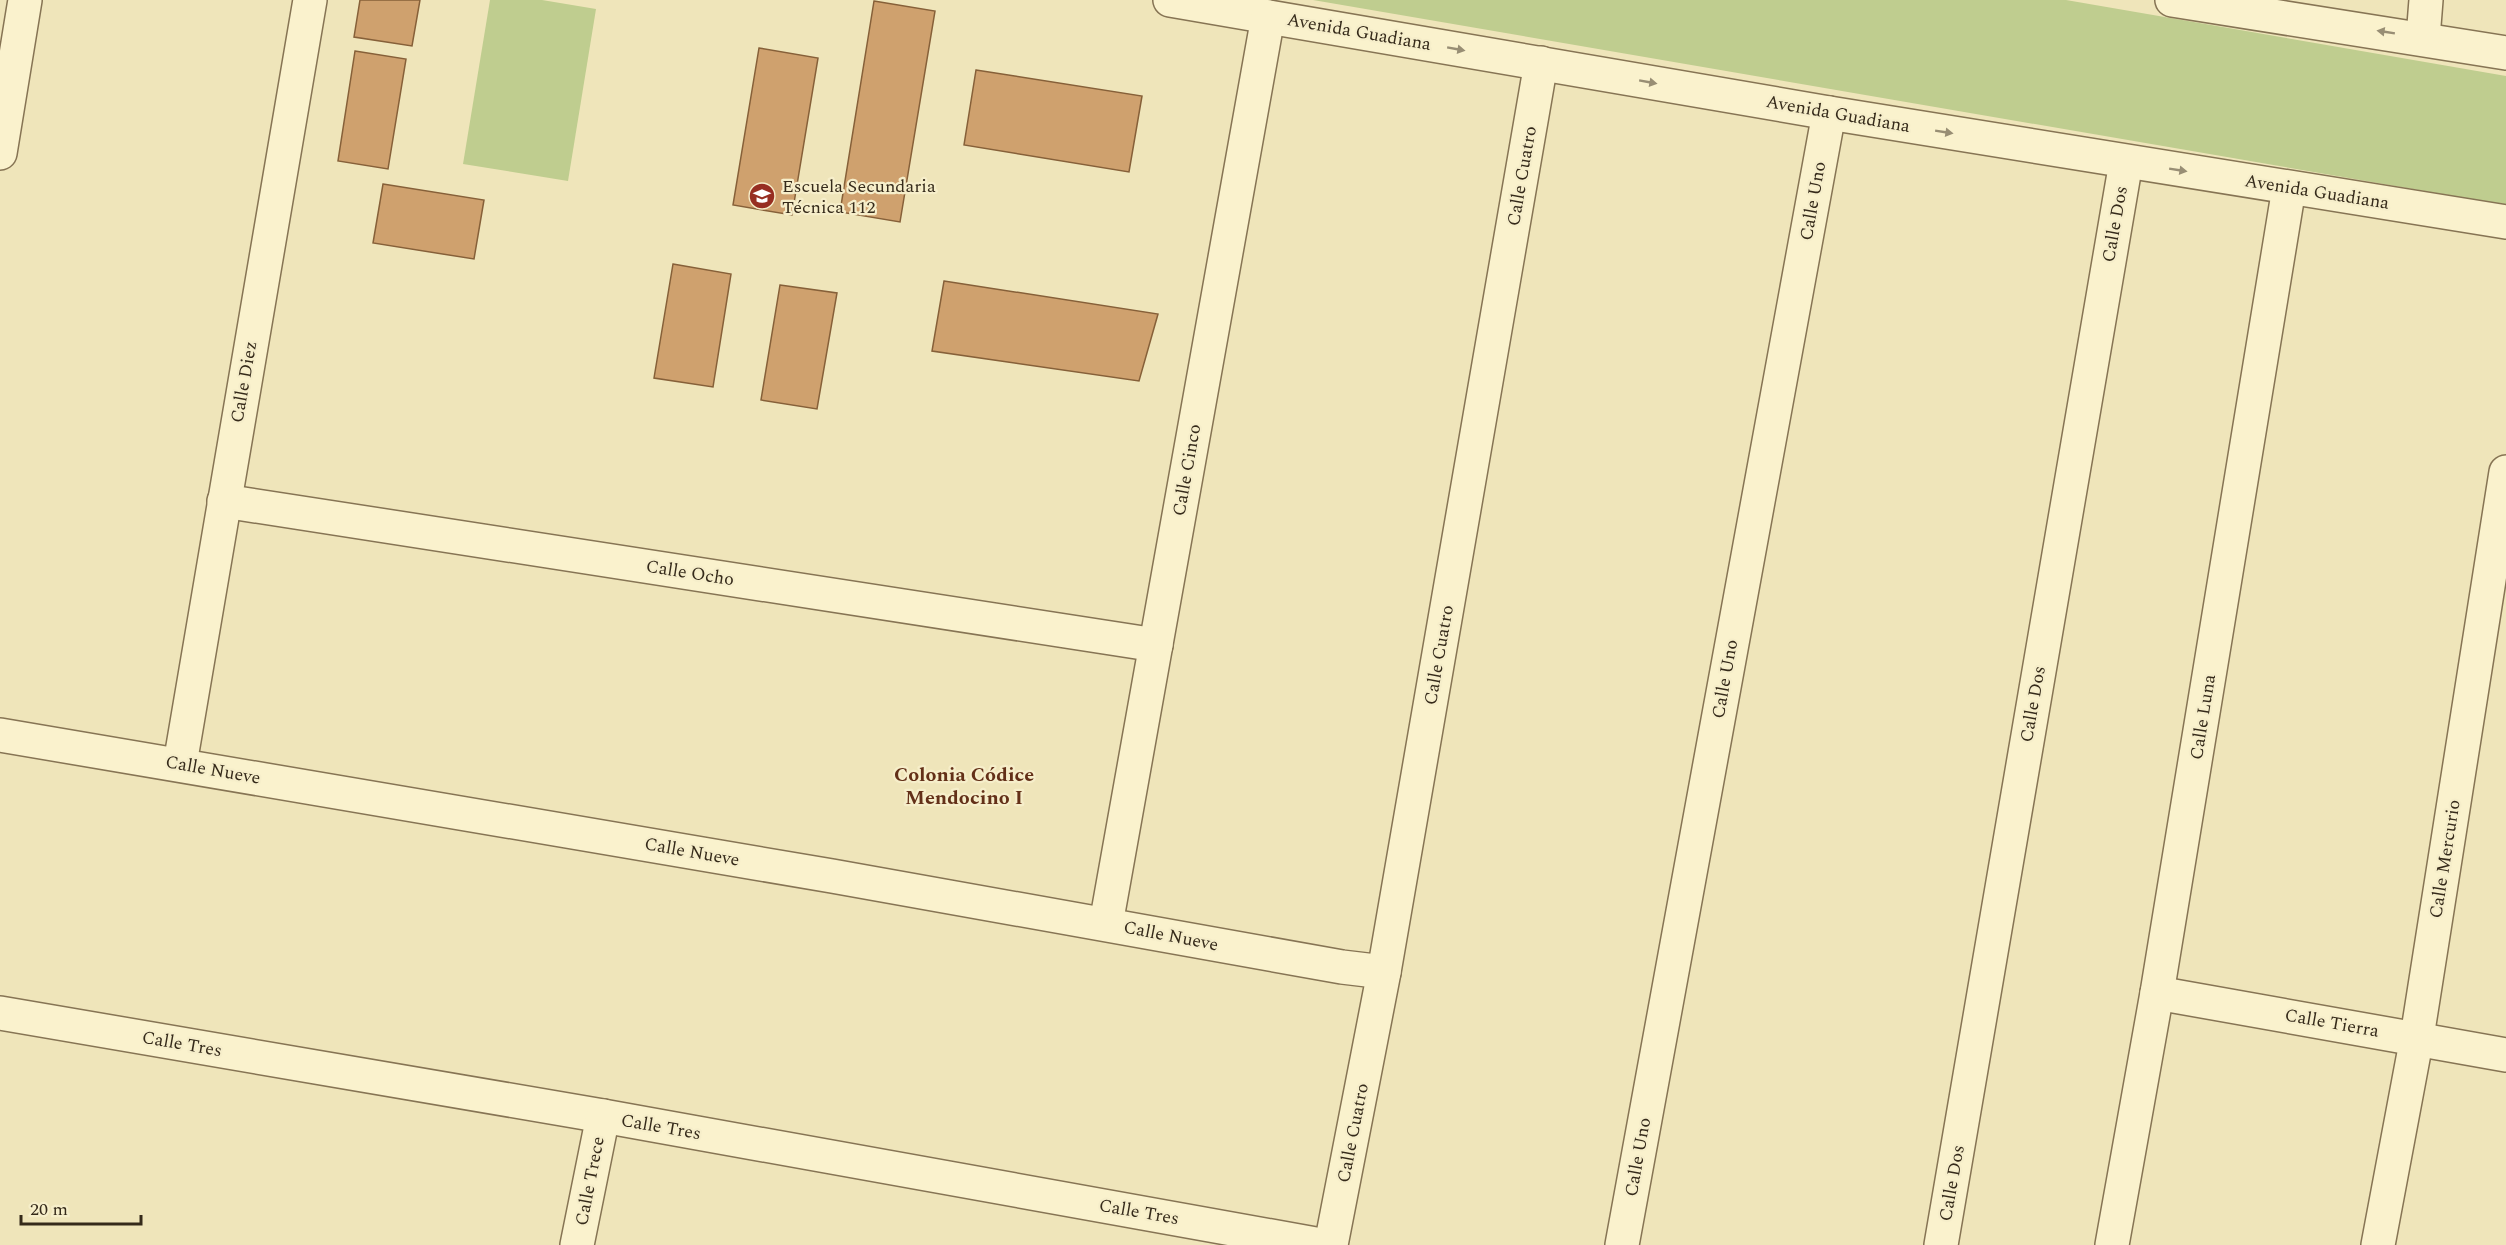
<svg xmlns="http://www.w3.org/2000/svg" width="2506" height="1245" font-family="Spectral,serif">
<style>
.green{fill:#bfcd8f}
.building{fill:#cfa16e;stroke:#866039;stroke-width:1.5}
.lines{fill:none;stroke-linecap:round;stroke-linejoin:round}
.minor-casing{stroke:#867454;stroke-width:36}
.minor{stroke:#faf2cd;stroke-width:33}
.oneway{fill:#988e74}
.labels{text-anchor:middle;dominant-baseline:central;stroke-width:4.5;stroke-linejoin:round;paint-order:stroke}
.street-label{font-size:18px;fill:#352a1a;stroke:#f6eeca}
.poi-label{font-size:18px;fill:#352a1a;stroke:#f6eeca;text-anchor:start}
.neighbourhood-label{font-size:20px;font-weight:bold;fill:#633018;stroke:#f6eeca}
</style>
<rect width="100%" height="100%" fill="#efe5ba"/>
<!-- green -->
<g class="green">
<path d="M490,0H542L596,9L568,181L463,164Z"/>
<path d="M1313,0H2066L2506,76V205Z"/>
</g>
<!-- building -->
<g class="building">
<path d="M360,0H420L412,46L354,37Z"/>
<path d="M874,1L935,11L900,222L840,212Z"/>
<path d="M759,48L818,58L792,215L733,205Z"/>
<path d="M355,51L406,59L388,169L338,161Z"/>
<path d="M976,70L1142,96L1129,172L964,145Z"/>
<path d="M383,184L484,200L474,259L373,243Z"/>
<path d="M673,264L731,274L713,387L654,378Z"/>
<path d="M944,281L1158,314L1139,381L932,351Z"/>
<path d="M780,285L837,293L817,409L761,400Z"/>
</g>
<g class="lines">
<defs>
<g id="minor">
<path d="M1170,0L1829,113L2506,222"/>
<path d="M2172,0L2506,53"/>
<path d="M2423,38L2426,0"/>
<path d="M0,153L25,0"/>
<path d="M224,501L1156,645"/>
<path d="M0,735L832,876L1342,967L1384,972"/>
<path d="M180,764L310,0"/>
<path d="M1106,924L1268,17"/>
<path d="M2157,993L2506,1055"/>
<path d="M0,1013L603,1116L1321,1245"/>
<path d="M577,1245L603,1116"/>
<path d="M1331,1245L1384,972L1541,63"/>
<path d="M1622,1245L1829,113"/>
<path d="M1941,1245L2126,162"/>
<path d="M2112,1245L2157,993L2289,188"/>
<path d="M2378,1245L2417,1037L2506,472"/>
</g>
</defs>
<!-- minor casing -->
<use href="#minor" class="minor-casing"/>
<!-- minor -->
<use href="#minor" class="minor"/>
</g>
<!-- one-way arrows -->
<defs><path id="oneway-solid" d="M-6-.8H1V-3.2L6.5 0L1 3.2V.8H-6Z" transform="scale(1.5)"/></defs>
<g class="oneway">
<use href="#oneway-solid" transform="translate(2386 32) rotate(-171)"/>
<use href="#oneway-solid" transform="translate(1456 49) rotate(10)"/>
<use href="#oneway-solid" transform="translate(1648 82) rotate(10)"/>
<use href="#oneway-solid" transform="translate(1944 132) rotate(9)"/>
<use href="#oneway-solid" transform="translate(2178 170) rotate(9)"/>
</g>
<!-- icons -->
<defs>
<symbol id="university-disc" viewBox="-11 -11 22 22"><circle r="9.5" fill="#972e22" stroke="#f6eeca"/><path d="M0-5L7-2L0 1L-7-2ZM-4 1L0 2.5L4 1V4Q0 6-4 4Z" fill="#fff"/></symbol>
</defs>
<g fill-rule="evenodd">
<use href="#university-disc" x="747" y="181" width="30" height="30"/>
</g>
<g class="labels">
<!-- street labels -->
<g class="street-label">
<text transform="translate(1359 32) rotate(10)">Avenida Guadiana</text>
<text transform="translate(1838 114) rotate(10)">Avenida Guadiana</text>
<text transform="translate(1522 176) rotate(-80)">Calle Cuatro</text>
<text transform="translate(2317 192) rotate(9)">Avenida Guadiana</text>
<text transform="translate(1813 201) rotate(-80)">Calle Uno</text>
<text transform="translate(2115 224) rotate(-80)">Calle Dos</text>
<text transform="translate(244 382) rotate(-80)">Calle Diez</text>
<text transform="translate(1187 470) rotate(-80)">Calle Cinco</text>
<text transform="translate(690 573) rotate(9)">Calle Ocho</text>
<text transform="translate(1439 655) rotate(-80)">Calle Cuatro</text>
<text transform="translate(1725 679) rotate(-80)">Calle Uno</text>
<text transform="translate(2033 704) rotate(-80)">Calle Dos</text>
<text transform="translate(2203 717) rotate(-81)">Calle Luna</text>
<text transform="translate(213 770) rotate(10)">Calle Nueve</text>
<text transform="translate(692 852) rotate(10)">Calle Nueve</text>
<text transform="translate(2445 859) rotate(-81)">Calle Mercurio</text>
<text transform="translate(1171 936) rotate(11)">Calle Nueve</text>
<text transform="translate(2332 1023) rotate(10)">Calle Tierra</text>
<text transform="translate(182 1044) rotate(10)">Calle Tres</text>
<text transform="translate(661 1127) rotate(10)">Calle Tres</text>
<text transform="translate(1353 1133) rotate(-79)">Calle Cuatro</text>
<text transform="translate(1638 1157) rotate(-80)">Calle Uno</text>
<text transform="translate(590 1181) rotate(-79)">Calle Trece</text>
<text transform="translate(1952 1183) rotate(-80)">Calle Dos</text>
<text transform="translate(1139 1212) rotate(10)">Calle Tres</text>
</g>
<!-- poi labels -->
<g class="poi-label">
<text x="782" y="186">Escuela Secundaria<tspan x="782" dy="21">Técnica 112</tspan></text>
</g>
<!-- neighbourhood labels -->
<g class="neighbourhood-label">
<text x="964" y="775">Colonia Códice<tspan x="964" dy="23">Mendocino I</tspan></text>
</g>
</g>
<!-- scale -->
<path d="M21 1215v9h120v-9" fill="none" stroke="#352a1a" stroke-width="3"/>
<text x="30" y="1215" font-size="18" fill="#352a1a" stroke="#f6eeca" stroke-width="4.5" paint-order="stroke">20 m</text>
</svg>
